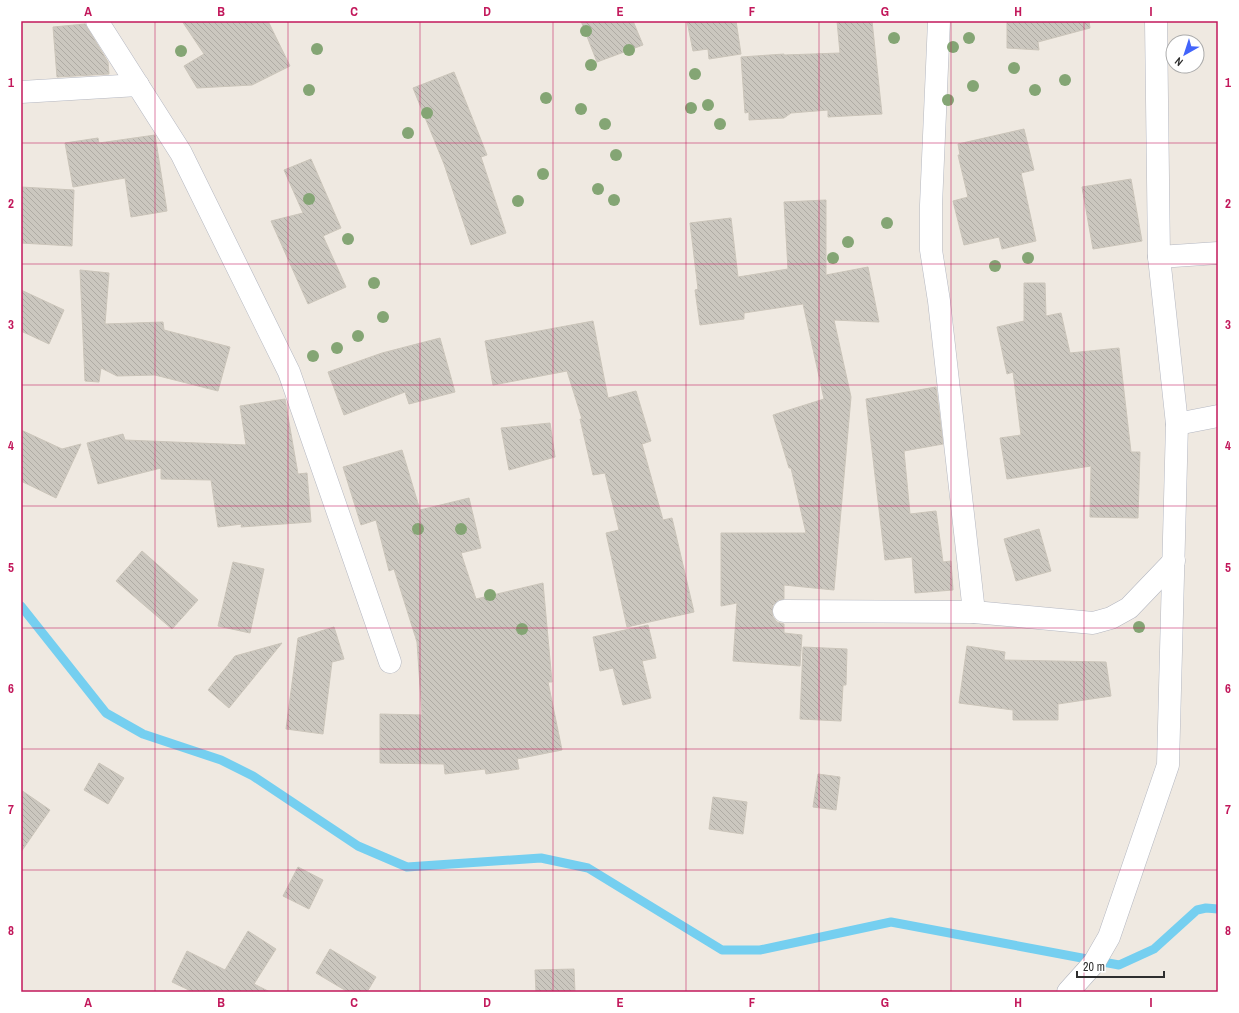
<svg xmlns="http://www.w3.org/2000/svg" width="1239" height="1013" font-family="'Archivo Narrow',sans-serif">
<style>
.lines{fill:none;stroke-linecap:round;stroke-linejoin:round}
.stream{stroke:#75cff0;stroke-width:9}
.building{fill:url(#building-back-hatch);stroke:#cbc5ba}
.minor-casing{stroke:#b4b7c1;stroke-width:23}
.minor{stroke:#fff;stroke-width:22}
.tree{fill:#84a574}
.grid{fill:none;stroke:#c2185b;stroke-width:1;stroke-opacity:0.55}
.neatline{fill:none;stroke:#c2185b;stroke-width:1.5}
.grid-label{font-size:13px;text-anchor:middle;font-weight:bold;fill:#c2185b}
</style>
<defs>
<pattern id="building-back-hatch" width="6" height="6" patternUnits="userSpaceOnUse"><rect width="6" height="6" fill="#cbc7bf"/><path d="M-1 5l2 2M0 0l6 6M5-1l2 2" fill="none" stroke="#afaba4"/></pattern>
</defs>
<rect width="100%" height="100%" fill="#efe9e1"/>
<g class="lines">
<!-- stream -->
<path class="stream" d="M21,606L106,713L143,734L221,760L253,776L358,846L407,867L541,858L588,868L722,950H760L891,922L1119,965L1154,949L1197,910L1206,908L1218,909"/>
</g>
<!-- building -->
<g class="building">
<path d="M182,21H268L290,66L252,85L197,88L184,66L204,54Z"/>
<path d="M581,21H633L643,45L597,62Z"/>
<path d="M687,21H736L741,54L709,59L708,49L693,51Z"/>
<path d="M837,21H872L882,114L828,117V110L791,113L784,118L749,120V112L745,113L741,57L784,54V55L840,53Z"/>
<path d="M1007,21H1089L1090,28L1038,42L1039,50L1007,48Z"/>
<path d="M85,24L108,62L109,74L57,77L53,27Z"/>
<path d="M454,72L487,155L481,157L506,233L471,245L444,164L413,88Z"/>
<path d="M1024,129L1034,170L1021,173L1036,241L1002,249L999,237L964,245L953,201L968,197L958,155H960L958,144Z"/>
<path d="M155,135L167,211L131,217L125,178L73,187L65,143L98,138L99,143Z"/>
<path d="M311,159L341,228L323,236L346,287L308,304L271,221L303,213L284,170Z"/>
<path d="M1131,179L1142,241L1093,249L1082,187Z"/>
<path d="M21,187L74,190L72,246L21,243Z"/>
<path d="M826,200V275L868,267L879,322L834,320L851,397L834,590L784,585V599L778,600L773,605L772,611L773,617L777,622L784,624V633L802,635L800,666L733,661L737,603L721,606V533H806L791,468H789L773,415L824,399L803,304L744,313V319L700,325L695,290L698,289L690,223L731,218L738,277L788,269L784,202Z"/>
<path d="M80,270L109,273L105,324L163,322L164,330L230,347L218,391L155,375L117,376L101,368L99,382L85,381Z"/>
<path d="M1024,283H1045L1046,316L1061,313L1070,353L1119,348L1131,452H1140L1138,518L1090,517L1091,466L1007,479L1000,438L1021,435L1013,372L1007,374L997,327L1024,321Z"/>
<path d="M21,290L64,310L49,344L21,331Z"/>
<path d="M593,321L608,398L636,391L651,441L642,444L663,520L672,518L694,612L627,627L606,533L619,530L605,473L593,475L580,419H582L567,371L493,385L485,341Z"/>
<path d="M440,338L455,392L409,404L405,392L344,415L328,372L382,353Z"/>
<path d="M936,387L943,444L904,451L910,514L936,511L943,562L951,561L953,590L915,593L912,557L885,560L866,399Z"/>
<path d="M285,399L298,474L307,473L311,522L241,527L242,524L218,527L211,480L161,479V468L98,484L87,443L123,434L125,440L246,445L240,406Z"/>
<path d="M550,423L555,457L509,470L501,428Z"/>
<path d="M21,430L62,449L81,444L56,498L21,481Z"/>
<path d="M402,450L420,510L469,498L481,548L461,553L476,599L543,583L552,682H548L562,750L517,759L519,769L486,774L485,769L445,774L444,764L380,763V714L422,715L417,642L394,569L389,571L376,520L361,525L343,467Z"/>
<path d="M1039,529L1051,571L1016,581L1004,539Z"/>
<path d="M142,551L198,600L172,629L116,581Z"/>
<path d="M233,562L264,569L250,633L218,626Z"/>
<path d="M648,625L656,658L642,661L651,698L623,705L613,668L600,671L593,637Z"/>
<path d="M334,627L344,659L332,662L323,734L286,729L298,638Z"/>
<path d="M282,643L229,708L208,690L235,656Z"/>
<path d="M967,646L1005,652L1004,660L1106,662L1111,696L1058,704V720H1013V710L959,703Z"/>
<path d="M803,647L847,649L846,685H843L841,721L800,719Z"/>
<path d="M99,763L124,778L108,804L84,790Z"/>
<path d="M818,774L840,777L836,810L813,807Z"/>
<path d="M21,790L50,810L21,852Z"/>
<path d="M713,797L747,802L743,834L709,829Z"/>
<path d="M298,867L323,880L309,909L283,896Z"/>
<path d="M248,931L276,949L254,984L270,992H193L172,982L187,951L225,970Z"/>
<path d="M330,949L376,977L367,992H348L316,973Z"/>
<path d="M574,969L575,992H536L535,970Z"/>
</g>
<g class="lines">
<defs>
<g id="minor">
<path d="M97,21L181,153L289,372L390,662"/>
<path d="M939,21L931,205V250L939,301L974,612"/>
<path d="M21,92L138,85"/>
<path d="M1159,257L1218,253"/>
<path d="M1177,424L1218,416"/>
<path d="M784,611L974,612L1093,623L1111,618L1129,608L1174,561"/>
<path d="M1068,992L1094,963L1109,937L1168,765L1177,424L1159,257L1156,21"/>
</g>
</defs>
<!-- minor casing -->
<use href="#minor" class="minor-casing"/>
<!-- minor -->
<use href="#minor" class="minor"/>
</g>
<!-- trees -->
<g class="tree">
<circle cx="586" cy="31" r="6"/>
<circle cx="894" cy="38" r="6"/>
<circle cx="969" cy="38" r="6"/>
<circle cx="953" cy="47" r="6"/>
<circle cx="317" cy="49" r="6"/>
<circle cx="629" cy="50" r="6"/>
<circle cx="181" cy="51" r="6"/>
<circle cx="591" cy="65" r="6"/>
<circle cx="1014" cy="68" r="6"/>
<circle cx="695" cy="74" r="6"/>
<circle cx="1065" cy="80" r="6"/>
<circle cx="973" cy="86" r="6"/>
<circle cx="309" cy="90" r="6"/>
<circle cx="1035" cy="90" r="6"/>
<circle cx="546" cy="98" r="6"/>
<circle cx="948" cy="100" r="6"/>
<circle cx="708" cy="105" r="6"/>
<circle cx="691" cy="108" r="6"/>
<circle cx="581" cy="109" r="6"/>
<circle cx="427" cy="113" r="6"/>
<circle cx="605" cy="124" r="6"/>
<circle cx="720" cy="124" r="6"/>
<circle cx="408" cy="133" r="6"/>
<circle cx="616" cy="155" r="6"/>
<circle cx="543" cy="174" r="6"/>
<circle cx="598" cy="189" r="6"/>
<circle cx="309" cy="199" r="6"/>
<circle cx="614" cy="200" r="6"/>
<circle cx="518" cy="201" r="6"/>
<circle cx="887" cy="223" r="6"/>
<circle cx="348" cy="239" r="6"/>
<circle cx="848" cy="242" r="6"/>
<circle cx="833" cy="258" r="6"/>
<circle cx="1028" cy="258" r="6"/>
<circle cx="995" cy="266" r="6"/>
<circle cx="374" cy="283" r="6"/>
<circle cx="383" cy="317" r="6"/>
<circle cx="358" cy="336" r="6"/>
<circle cx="337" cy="348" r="6"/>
<circle cx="313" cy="356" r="6"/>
<circle cx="418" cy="529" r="6"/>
<circle cx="461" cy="529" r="6"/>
<circle cx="490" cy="595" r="6"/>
<circle cx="1139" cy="627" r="6"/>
<circle cx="522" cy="629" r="6"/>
</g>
<!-- grid -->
<path class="grid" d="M155,21V992M288,21V992M420,21V992M553,21V992M686,21V992M819,21V992M951,21V992M1084,21V992M21,143H1218M21,264H1218M21,385H1218M21,506H1218M21,628H1218M21,749H1218M21,870H1218"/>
<!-- border -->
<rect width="1239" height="1013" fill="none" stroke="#ffffff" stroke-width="44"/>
<!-- north arrow -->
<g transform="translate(1185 54) rotate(219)"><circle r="19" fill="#ffffff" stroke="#ababab"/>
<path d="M0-3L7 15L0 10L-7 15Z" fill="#4264fb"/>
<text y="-6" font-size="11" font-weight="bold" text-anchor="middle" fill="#2e2e2e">N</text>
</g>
<!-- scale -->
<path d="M1077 971v6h87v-6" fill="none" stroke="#2e2e2e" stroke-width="2"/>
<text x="1083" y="971" font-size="12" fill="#2e2e2e" stroke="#ffffff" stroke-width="3" paint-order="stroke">20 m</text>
<rect x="22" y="22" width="1195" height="969" class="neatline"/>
<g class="grid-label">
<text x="88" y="16">A</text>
<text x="221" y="16">B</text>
<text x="354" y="16">C</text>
<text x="487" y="16">D</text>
<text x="620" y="16">E</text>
<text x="752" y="16">F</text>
<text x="885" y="16">G</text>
<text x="1018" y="16">H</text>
<text x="1151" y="16">I</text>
<text x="11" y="87">1</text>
<text x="1228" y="87">1</text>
<text x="11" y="208">2</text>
<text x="1228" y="208">2</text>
<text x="11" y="329">3</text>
<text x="1228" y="329">3</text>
<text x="11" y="450">4</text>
<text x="1228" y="450">4</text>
<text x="11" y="572">5</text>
<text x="1228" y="572">5</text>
<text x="11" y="693">6</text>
<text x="1228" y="693">6</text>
<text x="11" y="814">7</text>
<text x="1228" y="814">7</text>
<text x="11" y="935">8</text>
<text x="1228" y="935">8</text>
<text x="88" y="1007">A</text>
<text x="221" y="1007">B</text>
<text x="354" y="1007">C</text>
<text x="487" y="1007">D</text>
<text x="620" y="1007">E</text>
<text x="752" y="1007">F</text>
<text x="885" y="1007">G</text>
<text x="1018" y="1007">H</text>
<text x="1151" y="1007">I</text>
</g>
</svg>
